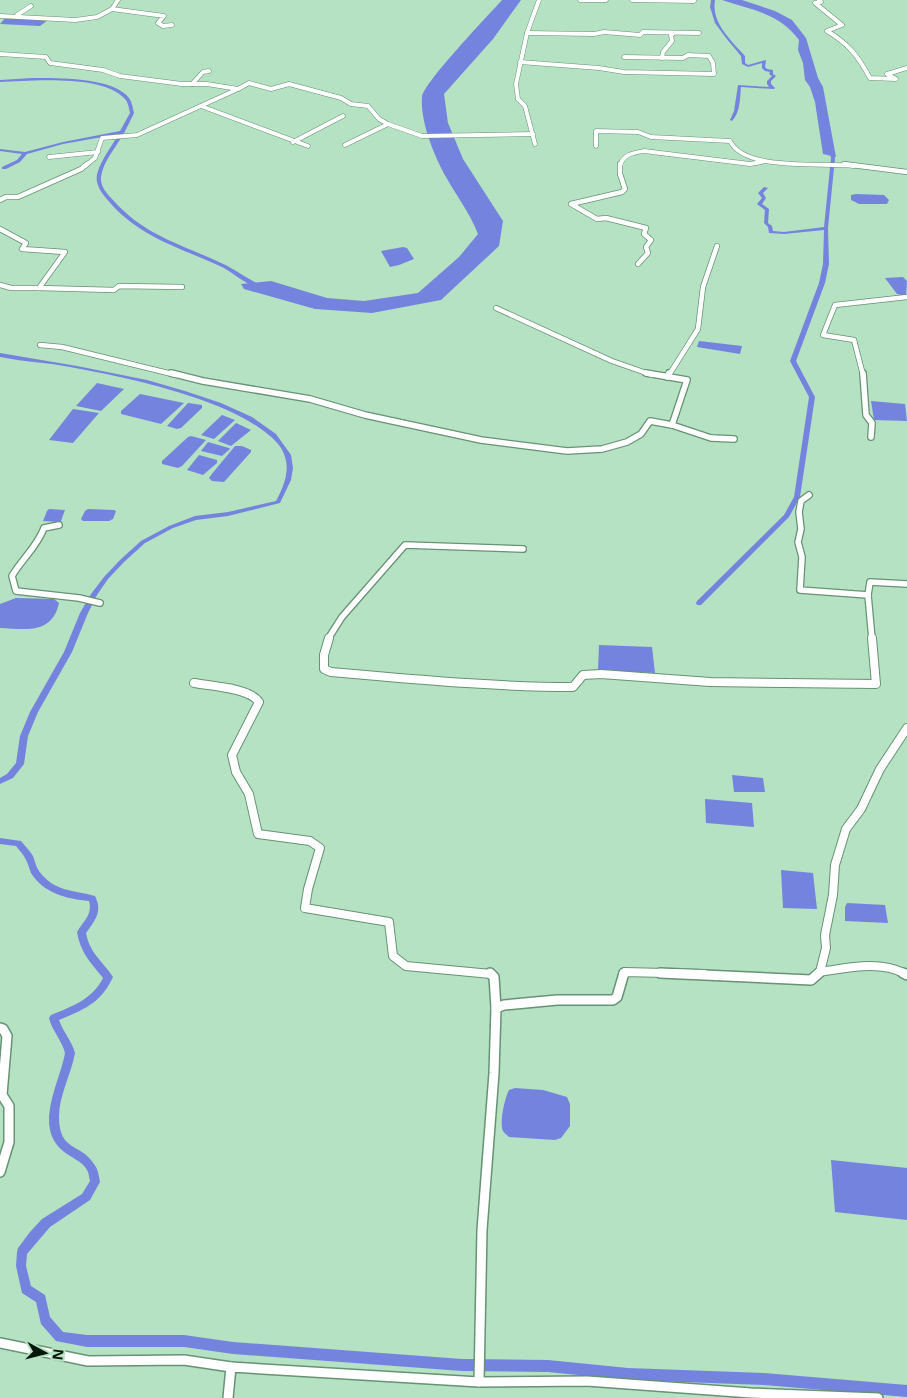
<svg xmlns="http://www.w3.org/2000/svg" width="907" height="1398" font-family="'Open Sans',sans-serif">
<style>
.water{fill:#7484de}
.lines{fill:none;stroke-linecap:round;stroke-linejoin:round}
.canal{fill:#7484de;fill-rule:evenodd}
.minor-far4-casing{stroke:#679275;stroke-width:5}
.minor-far3-casing{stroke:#679275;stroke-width:6}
.minor-far2-casing{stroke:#679275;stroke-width:8}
.minor-far1-casing{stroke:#679275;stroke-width:10}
.minor-casing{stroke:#679275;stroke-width:12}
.minor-far4{stroke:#fff;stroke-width:4}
.minor-far3{stroke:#fff;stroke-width:4.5}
.minor-far2{stroke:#fff;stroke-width:5.5}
.minor-far1{stroke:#fff;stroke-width:8}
.minor{stroke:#fff;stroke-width:9}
</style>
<rect width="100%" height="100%" fill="#b4e2c2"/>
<!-- water -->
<g class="water">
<path d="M502,0H521L493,39L444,94L448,123L463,159L503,221L499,246L441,300L372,313L315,309L244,289L241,284L271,281L327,298L364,301L418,293L459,257L478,234C469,211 457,197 446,177C434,156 420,121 422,97C424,82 488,16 502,0Z"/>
<path d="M722,0H742L775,11L792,20L806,38L818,78L823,87L836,157L823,154L815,102L810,87L805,80L803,63L798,50L799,40C779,13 752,10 722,0Z"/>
<path d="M6,17L48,20L40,26L0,24Z"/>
<path d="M856,194L884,195L889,200L887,204H859L851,200V195Z"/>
<path d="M403,247L407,248L414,259L399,265L390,267L381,251Z"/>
<path d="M903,277L907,281L906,296L897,294L885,278Z"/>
<path d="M699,341L742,346L740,354L697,347Z"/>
<path d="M97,383L124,389L101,411L76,406Z"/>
<path d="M140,394L184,403L161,424L121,414V411Z"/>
<path d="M871,401L905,404L907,421L874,420Z"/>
<path d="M188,403L202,405V408L181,428L177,429L167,426Z"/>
<path d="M73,409L99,413L73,443L49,440Z"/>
<path d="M222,415L235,420L214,439L201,435Z"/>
<path d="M236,423L251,430L231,446L218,441Z"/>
<path d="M191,436L206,440L182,466L178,468L162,464V461L188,437Z"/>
<path d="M208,442L229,448L230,449L222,456L201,451Z"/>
<path d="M235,446H242L251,450V452L224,482L212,481L209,478L211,475Z"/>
<path d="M199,455L217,460V463L203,475L187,470Z"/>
<path d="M49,509L65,510L61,521L58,522L43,521L47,511Z"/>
<path d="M88,509L114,510L116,511L113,519L109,521H83L81,519L85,511Z"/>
<path d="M16,598L54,599L59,603C52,635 25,629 0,628V604Z"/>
<path d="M599,645L652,647L655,673L598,670Z"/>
<path d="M732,775L763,778L765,792H734Z"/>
<path d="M705,799L752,803L754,827L706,823Z"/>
<path d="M781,870L813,873L817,909L783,908Z"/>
<path d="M847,903L885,905L888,923L845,921V907Z"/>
<path d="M515,1088L543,1090L567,1097L570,1104V1126L561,1138L555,1140L509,1137C507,1135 504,1133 503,1131C499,1123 505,1097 509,1090Z"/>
<path d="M831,1160L907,1168V1220L835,1212Z"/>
</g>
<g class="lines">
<!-- canal -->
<g class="canal">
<path d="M711,0H715C711,23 731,40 745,56V63L748,65L766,60L765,67L767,69L773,70V74L776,76L771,81V84L775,88L774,89L741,87C740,99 740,113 732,121L730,120L734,111L738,85L769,87L767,84V81L772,76L769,74L770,72L765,71L762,68V63L748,67L742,64L741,56L726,38L715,23L710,7Z"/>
<path d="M32,78C57,78 113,77 129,98C132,102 133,109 134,113C131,119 127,128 124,133C117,146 103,161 101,177C100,186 107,194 113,200C145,236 179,243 221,263C235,269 247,279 261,285V287C248,287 235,274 224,268C184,249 143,239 112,205C106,198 99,191 97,182C94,169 112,146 119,134L63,144L27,154L20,162L6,169H2V167L17,160L22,154L0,151V149L25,152L63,142L120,131L130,113C129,108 128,102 125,99C103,74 31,81 0,82V80Z"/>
<path d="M830,146L832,147L835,158L828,228L829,264L825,283L796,361L815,397L800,497L789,517L701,605H697L696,603L697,601L784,515L794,497L809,397L790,361L819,283L823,264L824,230L784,234L769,233L768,227L764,223L765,210L757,204L762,198L758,193L764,187L768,188L763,193L766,198L762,204L769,209L768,223L772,226L773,231L784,232L824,227L831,158L828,147Z"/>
<path d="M0,353L77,366L147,380L185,391L221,403L252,417L276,434L291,455L293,468L291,480L280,503L228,516L196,520L173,528L145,543L124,562L108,579L97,595L88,613L72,652L38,712L28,736L24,764L13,778L0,784V778L7,774L16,763L20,736L30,712L64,652L80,613L91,594L104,577L120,560L141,541L169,526L195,516L228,512L276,501C283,488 290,472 285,457C282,445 271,436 261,429C241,415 219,406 196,398C149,382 100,372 52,364C37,362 21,361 6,358L0,357Z"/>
<path d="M0,838L21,841C25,846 30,851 33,856C35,861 36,867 39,871C54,892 74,890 95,896C103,912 95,920 86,933C90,954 102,960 113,977C101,1003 85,1009 59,1020C63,1032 72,1041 75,1053C71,1075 59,1095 59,1117C59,1152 81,1143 94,1164C98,1169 99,1176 100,1182L90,1200L50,1227L27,1254L26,1266L31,1286L45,1295L50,1317L63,1332L87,1335H184L233,1342L462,1359L548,1360L628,1368L764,1373L907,1385V1397L764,1385L628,1380L548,1372L462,1371L233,1354L184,1347H87L56,1341L41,1324L36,1302L22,1293L16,1266L17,1252L18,1248L30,1232L42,1219L82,1194L90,1181C89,1178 89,1173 87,1170C82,1161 70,1157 63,1151C33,1127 60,1082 65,1053C62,1040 52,1031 49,1018L51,1015C71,1007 93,999 103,978C91,963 80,952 77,932C83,921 93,915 89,901C67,899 43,893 31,873C29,868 28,863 25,858C23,854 19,850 16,846L0,844Z"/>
</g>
<defs>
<g id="minor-far4">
<path d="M580,0H606"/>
<path d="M632,0L694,1"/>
<path d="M819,0L821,2L815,3L842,25L827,31C849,44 858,56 870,78L896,79L887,74L907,68"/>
<path d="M112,9L118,0"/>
<path d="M17,15L31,6"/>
<path d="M0,16L75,20L97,17L112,9L164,16L158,23L163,26L172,25"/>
<path d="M527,33L594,34L604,32L640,35L643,32L699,33"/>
<path d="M0,54L46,57L50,63L103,70L120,76L182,84H207L238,89L137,135L102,138L95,158L85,166"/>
<path d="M662,58L663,52L672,41L671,35L673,34"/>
<path d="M520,62L599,68L624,72L714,74L713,63L709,56L688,55L683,58L624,57"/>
<path d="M192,84L203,72L209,71"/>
<path d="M238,89L249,83L271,89L289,84L341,98L351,104L368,106L379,119L388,124L422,136L533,134"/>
<path d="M201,106L308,146"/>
<path d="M293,142L343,116"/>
<path d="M535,144L525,106L518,99L516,84L527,33L539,0"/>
<path d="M345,145L388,124"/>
<path d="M596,146V131L638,132L651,137L730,141C745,172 823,162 854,166"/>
<path d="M49,157L98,152"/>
<path d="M620,166C623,154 633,153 644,151L750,164L762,162"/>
</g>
<g id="minor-far3">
<path d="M620,164V174L625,189L622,192L571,204L597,219L606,218L646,228L644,234L651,240L646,247L648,253L638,264"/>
<path d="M844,164L907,172"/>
<path d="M0,200L6,197H18L81,169L87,164"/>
<path d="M0,229L26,243L22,249L65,252L39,288H11L0,285"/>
<path d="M39,288L114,290L119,286L182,287"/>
<path d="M496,308L612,361L652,375"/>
<path d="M40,345L62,347L176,375"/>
<path d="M669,375L698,329L703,287L717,246"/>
<path d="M863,375L854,340L823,335L835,305L907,297"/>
</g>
<g id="minor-far2">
<path d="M171,373L203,381L310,399L365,415L481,440L567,451L602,449L627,442L641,434L650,421L672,425L711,438L734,439"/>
<path d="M646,373L687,380L672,425"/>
<path d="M863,373L866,415L872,423L871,437"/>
<path d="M667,377L669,373"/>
<path d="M809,495L801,501L799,512L801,529L798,542L802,557L800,590L868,595L870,582L907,584"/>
<path d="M59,525L44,528C37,547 22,559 12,576L16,591L79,598L100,603"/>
<path d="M868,595L872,639"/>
<path d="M328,639L342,617L405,545L523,549"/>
</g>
<g id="minor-far1">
<path d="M329,638L324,655V669L331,672C412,679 492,687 573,687L583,675L601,674L710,682L876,684L872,638"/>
<path d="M194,683C211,686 250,688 259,702L232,755L236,772L249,794L258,834L310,841L320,848L308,889L305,908L389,922L393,956L406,966L491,974"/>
<path d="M820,972C848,968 879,960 906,974"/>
<path d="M623,974L625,972L704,974"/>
<path d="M817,974L820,972L826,948L825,935L833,895L835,865L846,829L861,809L880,769L907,728"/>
</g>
<g id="minor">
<path d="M490,973L494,977L496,1008"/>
<path d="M624,973L617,997L613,1000H557L504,1005L496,1008L494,1073L482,1230L479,1382L587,1381L751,1393L878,1398"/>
<path d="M660,973L811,980L819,973"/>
<path d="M903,973L907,975"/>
<path d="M0,1028L3,1029L7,1036L2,1095L9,1106V1142L0,1172"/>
<path d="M0,1343L88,1361L184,1360L231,1367"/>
<path d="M228,1398L231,1367L479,1382"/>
</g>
</defs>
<!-- minor-far4 casing -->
<use href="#minor-far4" class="minor-far4-casing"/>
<!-- minor-far3 casing -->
<use href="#minor-far3" class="minor-far3-casing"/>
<!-- minor-far2 casing -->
<use href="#minor-far2" class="minor-far2-casing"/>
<!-- minor-far1 casing -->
<use href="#minor-far1" class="minor-far1-casing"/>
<!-- minor casing -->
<use href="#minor" class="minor-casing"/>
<!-- minor-far4 -->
<use href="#minor-far4" class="minor-far4"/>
<!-- minor-far3 -->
<use href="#minor-far3" class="minor-far3"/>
<!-- minor-far2 -->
<use href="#minor-far2" class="minor-far2"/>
<!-- minor-far1 -->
<use href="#minor-far1" class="minor-far1"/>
<!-- minor -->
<use href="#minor" class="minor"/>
</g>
<!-- north arrow -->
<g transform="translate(45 1353) rotate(97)" stroke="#b4e2c2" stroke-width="4" paint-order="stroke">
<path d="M0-4L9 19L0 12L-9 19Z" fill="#05160b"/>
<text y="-8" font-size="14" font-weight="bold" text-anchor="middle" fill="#05160b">N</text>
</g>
</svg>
